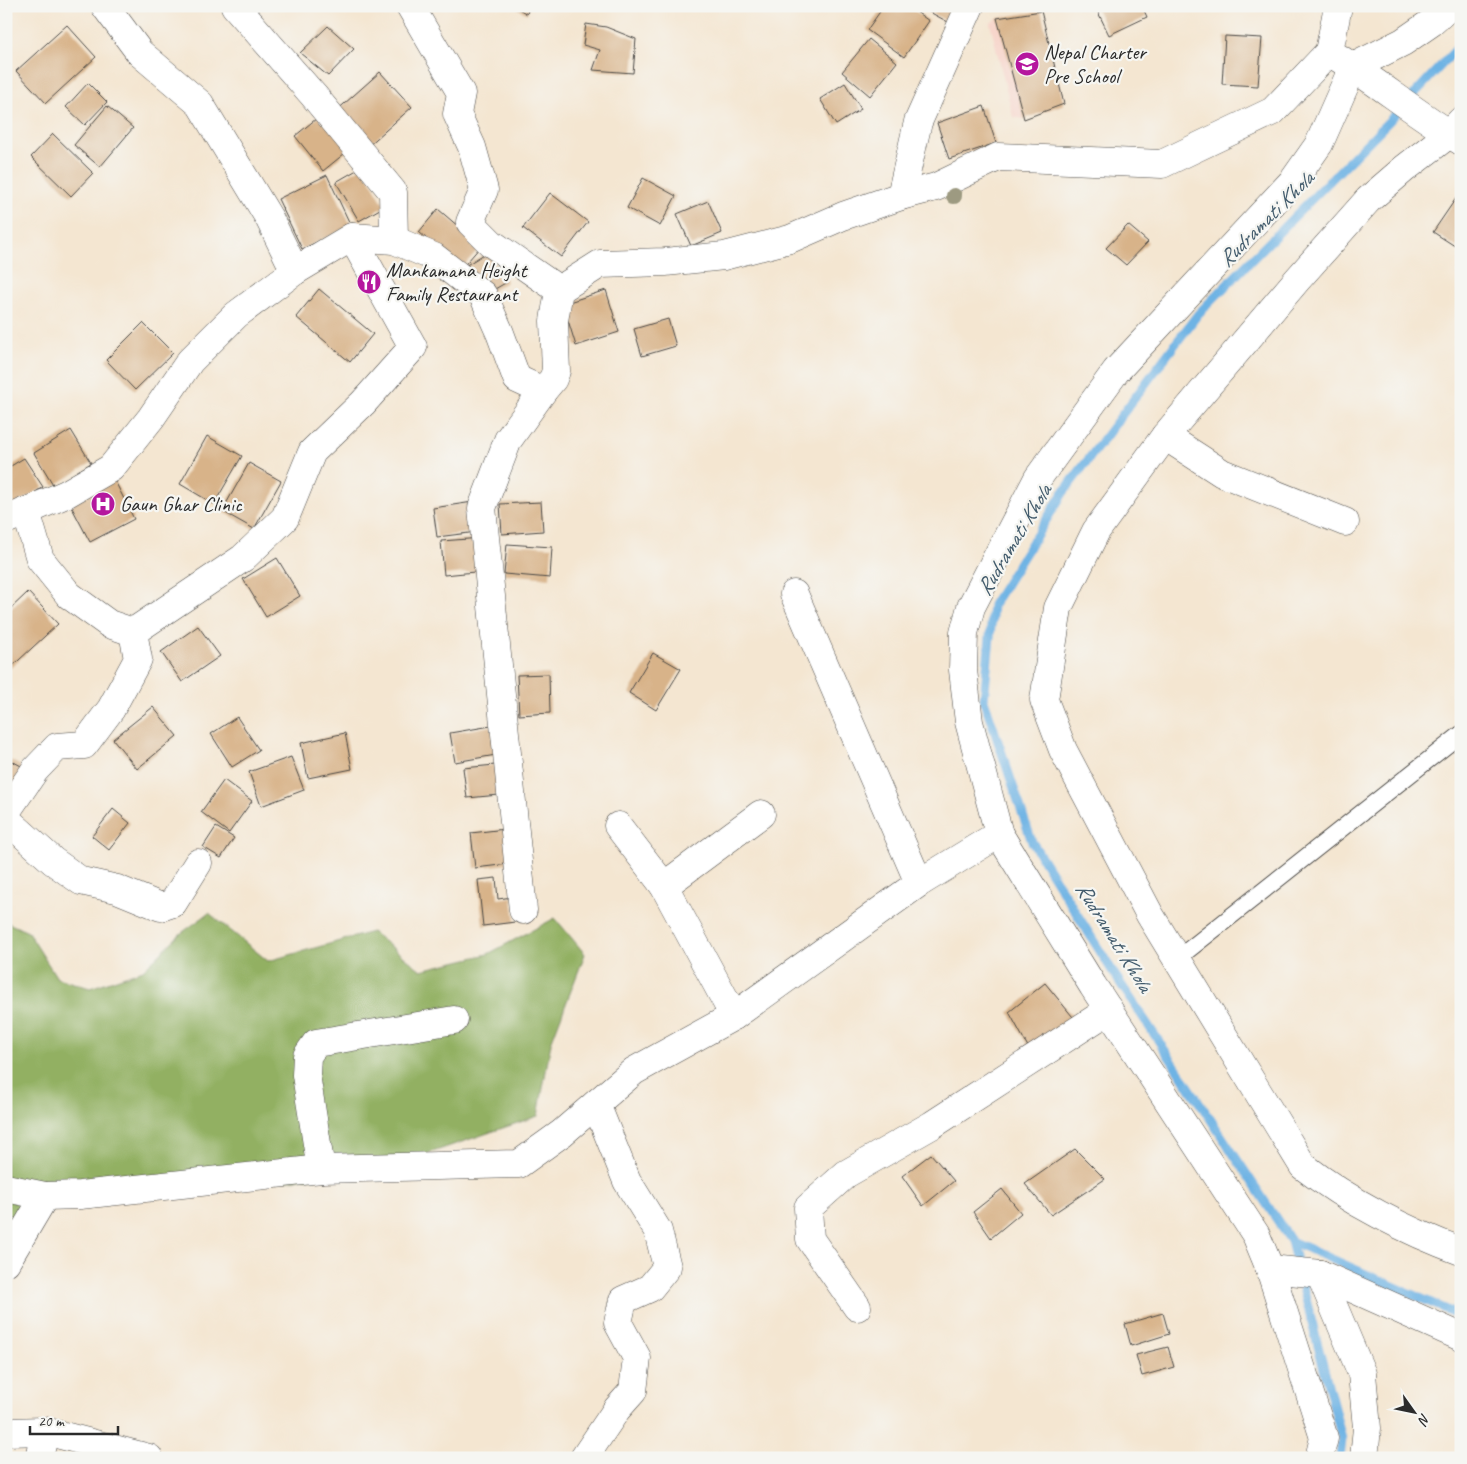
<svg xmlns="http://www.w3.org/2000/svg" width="1467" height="1464" font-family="Caveat,sans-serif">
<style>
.built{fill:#f7d1c6}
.forest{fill:#92b062;stroke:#5e6e46}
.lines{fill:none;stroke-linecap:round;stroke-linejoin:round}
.stream{stroke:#6eb3e4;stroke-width:9}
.building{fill:#d8b389}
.lane-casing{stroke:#494744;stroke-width:18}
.street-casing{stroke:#494744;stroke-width:29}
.lane{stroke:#fff;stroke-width:16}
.street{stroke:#fff;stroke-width:28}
.tree{fill:#9d9a81}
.labels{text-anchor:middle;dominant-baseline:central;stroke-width:4.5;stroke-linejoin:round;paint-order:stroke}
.poi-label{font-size:21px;fill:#2b2b2b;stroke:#f6f6f2;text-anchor:start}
.water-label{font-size:22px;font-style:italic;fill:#425b6c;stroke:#f6f6f2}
</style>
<rect width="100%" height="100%" fill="#f6f6f2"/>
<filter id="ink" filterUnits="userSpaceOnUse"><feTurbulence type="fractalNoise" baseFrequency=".02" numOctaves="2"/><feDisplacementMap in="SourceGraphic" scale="10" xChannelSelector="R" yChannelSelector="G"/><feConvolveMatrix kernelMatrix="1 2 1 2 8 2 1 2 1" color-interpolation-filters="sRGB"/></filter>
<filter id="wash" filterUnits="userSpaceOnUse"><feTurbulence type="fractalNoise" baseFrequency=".0096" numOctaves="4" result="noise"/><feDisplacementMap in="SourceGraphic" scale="20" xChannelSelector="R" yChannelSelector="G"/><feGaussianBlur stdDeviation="1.12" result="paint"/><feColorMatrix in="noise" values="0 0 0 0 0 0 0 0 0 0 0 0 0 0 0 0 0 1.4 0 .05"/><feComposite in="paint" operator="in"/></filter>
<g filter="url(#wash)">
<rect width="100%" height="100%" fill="#f4e6d1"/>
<!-- built -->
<path class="built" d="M1041,11L1064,104L1024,119L1013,117L990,23L997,18Z"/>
<!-- forest -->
<path class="forest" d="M209,913L268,961L372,932L421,970L488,954L555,918L585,954L551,1043L538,1116L371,1173L75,1198L6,1224V922L28,932L57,978L90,988L143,970L180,934Z"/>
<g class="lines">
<!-- stream -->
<g class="stream">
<path d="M1291,1241L1461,1316"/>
<path d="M1340,1458L1342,1439L1291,1241L1113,972L1032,842L984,700L993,605L1063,493L1198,314L1390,120L1461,44"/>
</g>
</g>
<g id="blocks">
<!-- building -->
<g class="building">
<path d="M514,6H529L527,14Z"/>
<path d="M884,6H908L929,21L904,57L867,30Z"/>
<path d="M925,6H956L948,22L924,9Z"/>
<path d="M1095,6H1142L1147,17L1109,35Z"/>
<path d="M1041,11L1064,104L1024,119L997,18Z"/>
<path d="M586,24L606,27L636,39L633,73L593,70L600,50L583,45Z"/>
<path d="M67,25L96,57L46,103L16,71Z"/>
<path d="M328,26L354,49L328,76L300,53Z"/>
<path d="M1225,36L1262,38L1258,86L1222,84Z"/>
<path d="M869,39L897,62L870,96L842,72Z"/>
<path d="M380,72L412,107L367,147L335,112Z"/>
<path d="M88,83L107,102L85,125L66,107Z"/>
<path d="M845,83L861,109L836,125L820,99Z"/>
<path d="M107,106L133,128L100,167L74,145Z"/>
<path d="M984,106L996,143L949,159L937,123Z"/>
<path d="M322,114L350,149L323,171L295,136Z"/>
<path d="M53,134L93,173L71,196L31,157Z"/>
<path d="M362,167L385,206L359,221L336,182Z"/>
<path d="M327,175L351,226L302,249L278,199Z"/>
<path d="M643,178L676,196L660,226L627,208Z"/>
<path d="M1461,191V250L1433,232Z"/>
<path d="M550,193L588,222L561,257L523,228Z"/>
<path d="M708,201L722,233L691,246L677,214Z"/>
<path d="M438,209L481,246L461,269L419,232Z"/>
<path d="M1128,225L1148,242L1126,265L1106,248Z"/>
<path d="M489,251L507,282L483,296L465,266Z"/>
<path d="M319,289L373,334L350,362L296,317Z"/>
<path d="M606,290L619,332L576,346L563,304Z"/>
<path d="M668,319L676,346L642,356L634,329Z"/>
<path d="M143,323L173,353L135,390L106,360Z"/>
<path d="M71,430L91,463L54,486L34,453Z"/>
<path d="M207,436L242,456L214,504L180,484Z"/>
<path d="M24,458L43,487L13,507L6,497V469Z"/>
<path d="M249,463L281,481L254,529L222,511Z"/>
<path d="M115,481L134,519L90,542L70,504Z"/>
<path d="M473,502L477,532L437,537L433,508Z"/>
<path d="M541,502L543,531L502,534L500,504Z"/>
<path d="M482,538L485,571L444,575L441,541Z"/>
<path d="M507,544L552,547L550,578L504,574Z"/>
<path d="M277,558L300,596L266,617L243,579Z"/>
<path d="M28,592L58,624L6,672V613Z"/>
<path d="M198,626L220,656L182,682L161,652Z"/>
<path d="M653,653L681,669L656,710L629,693Z"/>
<path d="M549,674L550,713L519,715L517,675Z"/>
<path d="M153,707L177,736L137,769L113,739Z"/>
<path d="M237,717L259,750L232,767L211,734Z"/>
<path d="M491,726L496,755L455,762L450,733Z"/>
<path d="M345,733L352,769L308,778L301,743Z"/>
<path d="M291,757L304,790L261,806L249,772Z"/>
<path d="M6,758L27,769L6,807Z"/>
<path d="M495,765L499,795L467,798L463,768Z"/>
<path d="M224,780L252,801L229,833L201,812Z"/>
<path d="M113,809L130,823L109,850L92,836Z"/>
<path d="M216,827L234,838L221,858L203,847Z"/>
<path d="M505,829L509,864L475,868L471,833Z"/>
<path d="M496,878L498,899L512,897L515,922L483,926L478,880Z"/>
<path d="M1045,983L1077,1022L1033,1056L1009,1012Z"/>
<path d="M1075,1149L1105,1179L1051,1215L1025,1184Z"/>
<path d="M931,1154L954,1181L923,1206L902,1176Z"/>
<path d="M1002,1189L1021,1213L991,1238L973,1212Z"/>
<path d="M1163,1313L1169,1334L1131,1346L1125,1324Z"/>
<path d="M1168,1347L1174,1367L1142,1376L1136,1355Z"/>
</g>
</g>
</g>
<g filter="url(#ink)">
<use href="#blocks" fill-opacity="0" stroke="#494744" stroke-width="1"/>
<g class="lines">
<defs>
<path id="lane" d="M1177,959L1461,734"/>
<g id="street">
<path d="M105,6L140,53L200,104L269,218L295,271"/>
<path d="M235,6L314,96L393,192L394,240"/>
<path d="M410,6L461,93L457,114L472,147L484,190L470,222L491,243L559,290"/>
<path d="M1338,6L1329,52C1375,80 1415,113 1461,141"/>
<path d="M1461,121L1449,134L1404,169L1368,200L1297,280L1165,436L1096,531L1058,608L1044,700L1063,750L1150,915L1303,1166C1348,1201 1408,1232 1461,1251"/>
<path d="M901,196L918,122L970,6"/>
<path d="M1165,436L1222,473L1345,522"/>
<path d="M26,511L40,559L69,595L109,624L133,632"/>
<path d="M6,520L66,494L111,468L151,418L190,361L236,315L295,271L352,237L394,240L434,257L483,295L500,333L517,379L543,391L553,379L556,371L554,321L559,290L600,264L665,262L724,256L790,239L843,216L901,196L936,187L998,157L1162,164L1273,111L1329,52"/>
<path d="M794,594L919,883"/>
<path d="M6,812L35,770L57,747L84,745L111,709L138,659L133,632L243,558L285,518L312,452L363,403L413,347L352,237"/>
<path d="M6,819L53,861L81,881L117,889L161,907L173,903L198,863"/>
<path d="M618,826L664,886L734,1016"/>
<path d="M664,886L761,814"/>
<path d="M523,910L482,508L508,440L543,391"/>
<path d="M321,1169L306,1075L307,1056L316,1043L454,1020"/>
<path d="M6,1188L45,1196L80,1195L321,1169L519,1164L562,1133L634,1071L734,1016L919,883L999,834"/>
<path d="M6,1262L45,1196"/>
<path d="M1270,1269L1320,1274L1461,1337"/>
<path d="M1320,1274L1362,1374L1367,1428L1364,1458"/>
<path d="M857,1307L810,1239L808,1208L846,1174L932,1125L1109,1010"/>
<path d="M6,1432L45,1431L149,1458"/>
<path d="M39,1458L45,1431"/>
<path d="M584,1458L617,1409L633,1391L637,1358L618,1323L623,1300L650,1288L667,1267L658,1231L627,1181L596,1104"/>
<path d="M1319,1458L1324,1438L1270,1269L1256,1235L1093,986L999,834L969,722L963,670L964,633L971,607L1038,478L1116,371L1293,181L1319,144L1353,67L1403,42L1432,22L1450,6"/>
</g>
</defs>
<!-- lane casing -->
<use href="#lane" class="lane-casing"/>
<!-- street casing -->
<use href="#street" class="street-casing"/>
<!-- lane -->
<use href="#lane" class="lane"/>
<!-- street -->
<use href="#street" class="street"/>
</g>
<!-- trees -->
<circle class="tree" cx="954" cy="196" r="8"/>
</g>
<!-- icons -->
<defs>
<symbol id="school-disc" viewBox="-11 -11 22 22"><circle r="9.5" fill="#b5179e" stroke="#f6f6f2"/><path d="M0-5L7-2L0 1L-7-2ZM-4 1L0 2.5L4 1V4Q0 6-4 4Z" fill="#fff"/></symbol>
<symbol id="restaurant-disc" viewBox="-11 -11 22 22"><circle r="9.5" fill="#b5179e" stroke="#f6f6f2"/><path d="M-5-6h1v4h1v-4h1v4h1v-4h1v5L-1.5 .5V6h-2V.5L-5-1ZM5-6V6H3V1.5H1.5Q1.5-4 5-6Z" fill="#fff"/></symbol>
<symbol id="hospital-disc" viewBox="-11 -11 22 22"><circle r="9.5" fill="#b5179e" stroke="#f6f6f2"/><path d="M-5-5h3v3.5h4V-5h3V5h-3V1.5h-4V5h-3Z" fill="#fff"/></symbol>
</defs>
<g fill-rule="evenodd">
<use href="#school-disc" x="1013" y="50" width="28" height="28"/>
<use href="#restaurant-disc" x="355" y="268" width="28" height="28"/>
<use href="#hospital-disc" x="89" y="490" width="28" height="28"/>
</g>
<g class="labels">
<!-- poi labels -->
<g class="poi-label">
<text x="1044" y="52">Nepal Charter<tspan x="1044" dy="24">Pre School</tspan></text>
<text x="386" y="270">Mankamana Height<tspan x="386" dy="24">Family Restaurant</tspan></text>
<text x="120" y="504">Gaun Ghar Clinic</text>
</g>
<!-- water labels -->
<g class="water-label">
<text transform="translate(1266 219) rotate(-45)">Rudramati Khola</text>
<text transform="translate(1014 540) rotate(-59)">Rudramati Khola</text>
<text transform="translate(1114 937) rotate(58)">Rudramati Khola</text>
</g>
</g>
<!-- margin -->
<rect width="1467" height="1464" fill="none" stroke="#f6f6f2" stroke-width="25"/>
<!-- north arrow -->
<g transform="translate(1414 1412) rotate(123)" stroke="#f6f6f2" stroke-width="4" paint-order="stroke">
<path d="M0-4L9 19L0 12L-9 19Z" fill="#2b2b2b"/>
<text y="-8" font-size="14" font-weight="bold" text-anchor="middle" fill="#2b2b2b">N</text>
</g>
<!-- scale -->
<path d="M30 1426v8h88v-8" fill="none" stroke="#2b2b2b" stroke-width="2.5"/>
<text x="38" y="1426" font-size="15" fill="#2b2b2b" stroke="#f6f6f2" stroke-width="4" paint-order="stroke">20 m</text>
</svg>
